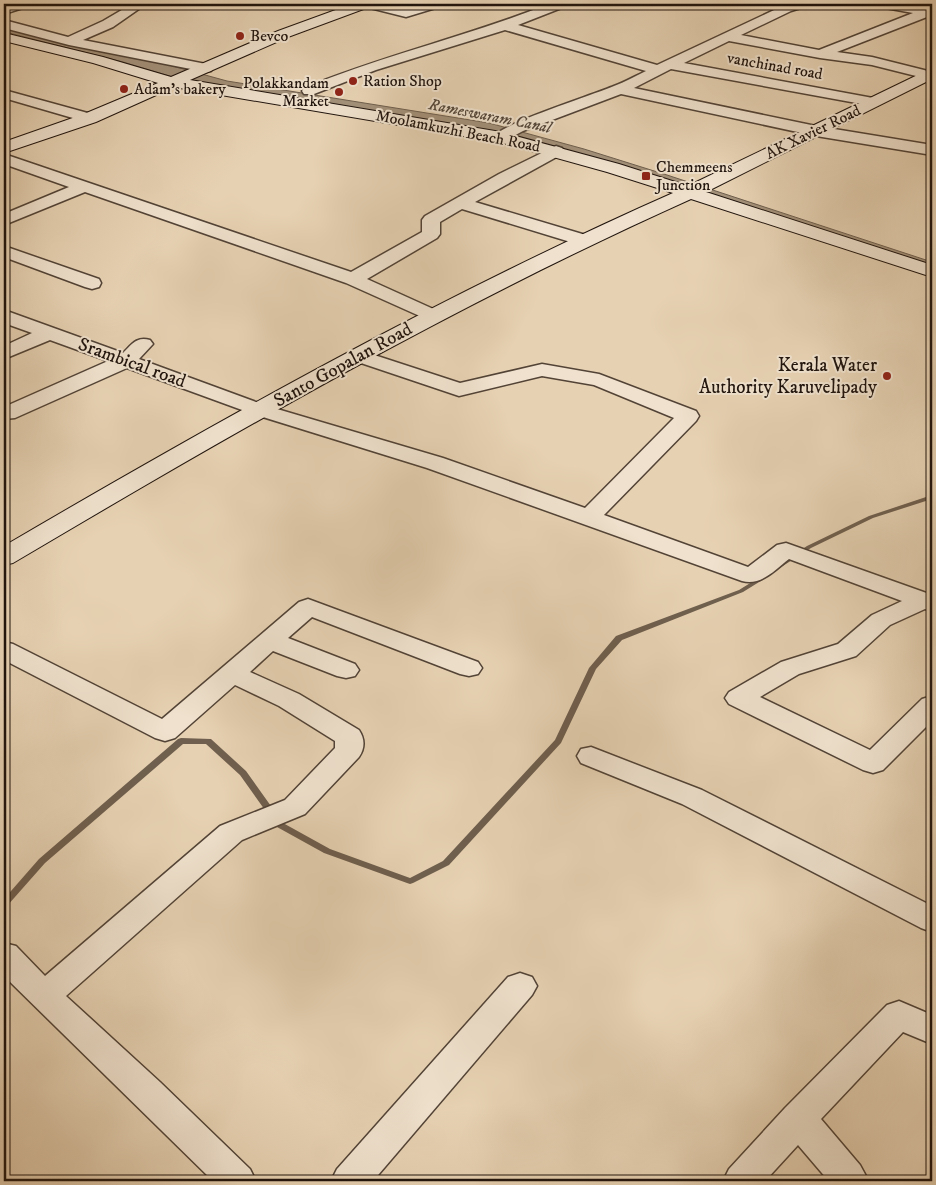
<svg xmlns="http://www.w3.org/2000/svg" width="936" height="1185" font-family="'IM FELL DW Pica',serif">
<style>
.water{fill:#a3917a;stroke:#6f5f4e}
.lines{fill:none;stroke-linecap:round;stroke-linejoin:round}
.stream{fill:#6f5f4e;fill-rule:evenodd}
.street-casing{stroke:#524336;stroke-width:3}
.secondary-casing{stroke:#20140d;stroke-width:2}
.street{fill:#efe1cd;fill-rule:evenodd}
.secondary{fill:#efe1cd;fill-rule:evenodd}
.poi-dot{fill:#8f2418;stroke:#efe1cd;stroke-width:2}
.labels{text-anchor:middle;dominant-baseline:central;stroke-width:4;stroke-linejoin:round;paint-order:stroke}
.far-poi-label{font-size:16px;fill:#20140d;stroke:#efe1cd;text-anchor:start}
.far-street-label{font-size:16px;fill:#20140d;stroke:#efe1cd}
.far-water-label{font-size:16px;font-style:italic;fill:#544639;stroke:#efe1cd}
.street-label{font-size:19px;fill:#20140d;stroke:#efe1cd}
.poi-label{font-size:19px;fill:#20140d;stroke:#efe1cd;text-anchor:end}
</style>
<rect width="100%" height="100%" fill="#e6d1b2"/>
<filter id="stains"><feTurbulence type="fractalNoise" baseFrequency=".004" numOctaves="4"/><feColorMatrix values="0 0 0 0 .2 0 0 0 0 .09 0 0 0 0 .02 0 0 0 .5 -.17"/></filter>
<radialGradient id="worn" r=".72"><stop offset=".6" stop-color="#630" stop-opacity="0"/><stop offset="1" stop-color="#630" stop-opacity=".3"/></radialGradient>
<!-- water -->
<path class="water" d="M4,25L147,59L227,81L489,123L584,149L667,175L932,262V266L570,151L183,80L123,62L13,34L4,31Z"/>
<g class="lines">
<!-- stream -->
<g class="stream">
<path d="M932,495V499L873,518L811,548L778,569H774L773,568L807,546L869,516Z"/>
<path d="M765,574L767,575L768,576L767,577L743,592L622,640L596,669L561,743L449,865L413,883L410,884L407,883L324,853L277,827L240,775L206,744H183L45,863L7,906L4,907V899L39,859L178,739L181,738L211,739L246,771L283,823L330,849L410,878L443,861L555,740L589,668L616,636L739,590Z"/>
</g>
<defs>
<g id="street">
<path d="M10,4H28L26,7L4,14V6Z"/>
<path d="M132,4H146L113,27L83,40L206,64L211,65L213,68L211,71L206,72L69,45L4,28V20L68,37L103,21Z"/>
<path d="M364,4H384L406,9L423,4H441L439,7L406,17L366,7Z"/>
<path d="M549,4H566L564,7L518,25L657,65L787,4H806L804,7L791,11L741,35L819,50L913,13L880,7L878,4H903L932,9V15L837,52L872,57L932,72V80L872,65L820,58L729,41L684,63L873,98L878,99L880,102L878,105L873,106L671,69L634,88L816,126L932,145V155L816,136L621,94L523,131L506,140H496L493,137C503,123 593,95 614,86C625,82 635,76 646,71L505,30L376,70L314,94H304L302,91L304,88C384,55 469,36 549,4Z"/>
<path d="M4,90L95,115L98,118L95,121L90,123L4,98Z"/>
<path d="M556,146L562,148L564,151L562,154L475,202L589,236L592,240L589,244L583,245L577,244L462,209L440,222V234L437,238L367,279L440,312L443,316L440,320L433,322L346,283L85,192L4,225V214L69,187L4,164V154L351,272L422,232V220L425,216L499,174Z"/>
<path d="M4,246L99,279L101,283L99,287L92,289L85,287L4,257Z"/>
<path d="M4,310L123,353C132,344 137,336 150,340L153,344L139,359L267,406L443,458L585,508L674,418L594,385L542,376L459,396L352,360L349,356L352,352L359,350L460,383L542,364L599,374L696,411L699,416L696,421L604,515L748,567L777,545L786,543L932,595V611L925,609L890,625L856,656L799,674L760,697L870,750L922,699L932,696V721L883,770L873,773L863,770L729,704L725,698L729,692L781,662L838,644L872,615L902,601L789,559C775,570 761,586 742,581L427,468L253,414L127,368L15,418L4,419V407L108,361L50,340L4,359V346L32,333L4,323Z"/>
<path d="M308,599L478,662L482,668L478,674L469,676L460,674L312,617L288,638L355,664L359,670L355,676L346,678L337,676L273,651L250,672L299,694L359,730C365,739 365,748 359,757L305,814L242,840L66,996L160,1082L250,1169L256,1181H213L4,976V943L16,946L45,976L220,826L285,800L335,748V741L279,706L235,685L175,738L165,741L155,738L4,660V642L13,644L162,719L299,602Z"/>
<path d="M591,747L702,790L932,906V932L921,928L682,804L581,763L577,756L581,749Z"/>
<path d="M520,973L532,977L537,986L532,995L373,1181H331L337,1169L508,977Z"/>
<path d="M899,1001L932,1015V1044L903,1032L821,1119L860,1165L866,1176L864,1181H826L827,1179L798,1145L765,1181H723L729,1169L785,1108L887,1005Z"/>
</g>
<path id="secondary" d="M352,4H371L369,7L288,37L190,80L501,132L619,164L688,186L932,68V79L706,192L932,265V277L691,199C457,304 234,432 13,563L4,565V546C221,419 442,295 673,193L607,172L499,142L174,87L96,122L4,153V142L84,114L158,83L93,63L4,41V33L103,57L171,77L278,31Z"/>
</defs>
<!-- street casing -->
<use href="#street" class="street-casing"/>
<!-- secondary casing -->
<use href="#secondary" class="secondary-casing"/>
<!-- street -->
<use href="#street" class="street"/>
<!-- secondary -->
<use href="#secondary" class="secondary"/>
</g>
<!-- markers -->
<g class="poi-dot">
<circle cx="240" cy="36" r="5"/>
<circle cx="353" cy="81" r="5"/>
<circle cx="124" cy="89" r="5"/>
<circle cx="339" cy="92" r="5"/>
<rect x="641" y="171" width="10" height="10" rx="2.5"/>
<circle cx="887" cy="376" r="5"/>
</g>
<g class="labels">
<!-- far-poi labels -->
<g class="far-poi-label">
<text x="250" y="36">Bevco</text>
<text x="363" y="81">Ration Shop</text>
<text x="329" y="83" text-anchor="end">Polakkandam<tspan x="329" dy="18">Market</tspan></text>
<text x="134" y="89">Adam's bakery</text>
<text x="656" y="167">Chemmeens<tspan x="656" dy="18">Junction</tspan></text>
</g>
<!-- far-street labels -->
<g class="far-street-label">
<text transform="translate(775 66) rotate(10)">vanchinad road</text>
<text transform="translate(458 131) rotate(11)">Moolamkuzhi Beach Road</text>
<text transform="translate(813 132) rotate(-26)">AK Xavier Road</text>
</g>
<!-- far-water labels -->
<g class="far-water-label">
<text transform="translate(490 116) rotate(11)">Rameswaram Canal</text>
</g>
<!-- street labels -->
<g class="street-label">
<text transform="translate(132 363) rotate(20)">Srambical road</text>
<text transform="translate(343 365) rotate(-29)">Santo Gopalan Road</text>
</g>
<!-- poi labels -->
<g class="poi-label">
<text x="877" y="365">Kerala Water<tspan x="877" dy="22">Authority Karuvelipady</tspan></text>
</g>
</g>
<!-- margin -->
<rect width="936" height="1185" fill="none" stroke="#e6d1b2" stroke-width="20"/>
<rect x="5" y="5" width="926" height="1175" fill="none" stroke="#20140d" stroke-width="2.5"/>
<rect x="10" y="10" width="916" height="1165" fill="none" stroke="#20140d"/>
<rect width="100%" height="100%" filter="url(#stains)"/>
<rect width="100%" height="100%" fill="url(#worn)"/>
</svg>
